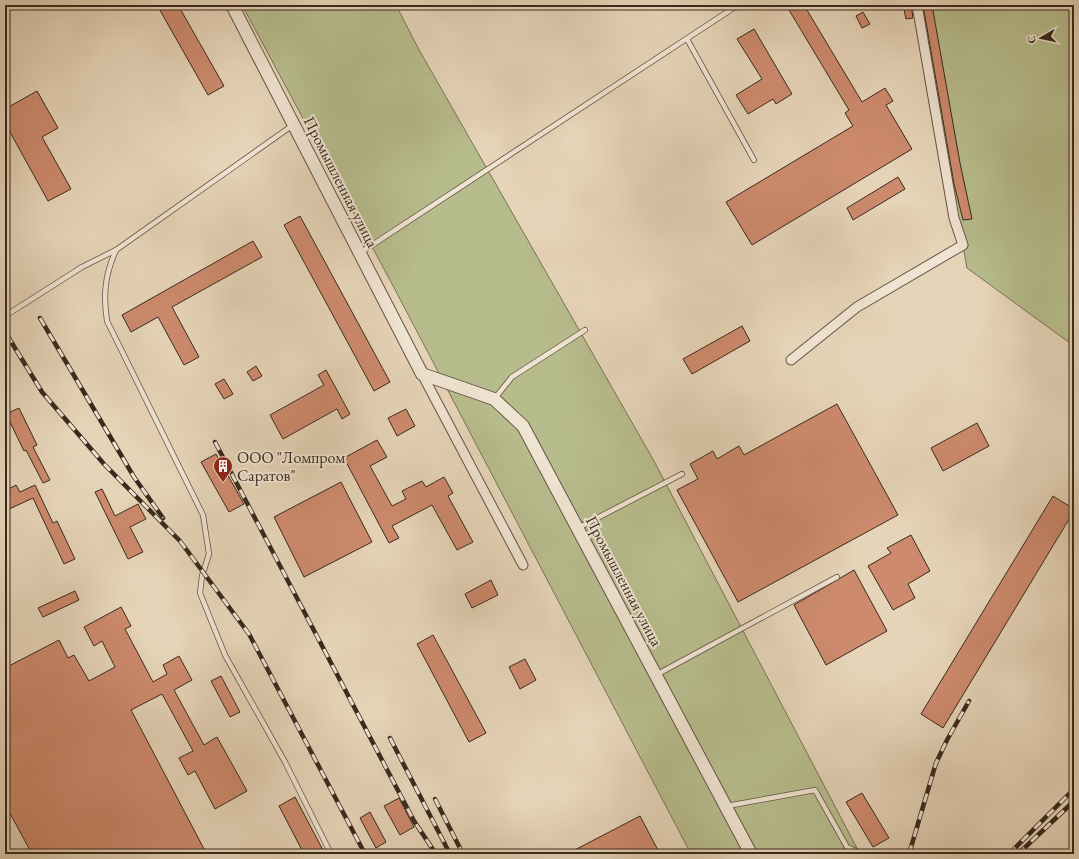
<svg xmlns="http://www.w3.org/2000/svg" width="1079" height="859" font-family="'EB Garamond',serif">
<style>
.green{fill:#b7bc8d;stroke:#787355}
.building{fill:#cd8a6d;stroke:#382a1d}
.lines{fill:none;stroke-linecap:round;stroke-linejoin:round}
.service-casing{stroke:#645444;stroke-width:6}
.minor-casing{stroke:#645444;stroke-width:11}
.tertiary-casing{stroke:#645444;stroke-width:14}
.service{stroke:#efe3d1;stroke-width:4.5}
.minor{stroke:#efe3d1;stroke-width:9}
.tertiary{stroke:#efe3d1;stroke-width:12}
.rail-casing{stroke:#382a1d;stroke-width:4.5}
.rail{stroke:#efe3d1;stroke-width:3;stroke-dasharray:9;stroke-linecap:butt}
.labels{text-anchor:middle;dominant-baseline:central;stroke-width:4;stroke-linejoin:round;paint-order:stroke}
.street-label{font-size:16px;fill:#382a1d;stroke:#efe3d1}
.poi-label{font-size:16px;fill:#382a1d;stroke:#efe3d1;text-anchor:start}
</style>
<rect width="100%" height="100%" fill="#e6d4b8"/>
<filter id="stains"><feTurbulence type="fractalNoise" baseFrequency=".005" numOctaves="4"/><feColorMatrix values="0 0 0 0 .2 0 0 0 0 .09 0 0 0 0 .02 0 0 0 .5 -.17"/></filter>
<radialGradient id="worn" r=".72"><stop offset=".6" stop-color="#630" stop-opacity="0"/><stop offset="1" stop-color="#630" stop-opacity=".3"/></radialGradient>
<!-- green -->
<g class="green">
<path d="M242,5H396L418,48L654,461L860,854H691L391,282Z"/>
<path d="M921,5H1074V346L967,268Z"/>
</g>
<!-- building -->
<g class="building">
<path d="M157,5H178L224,86L208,95Z"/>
<path d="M786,5H804L862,102L885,88L893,101L886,105L912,149L752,245L726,202L853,126L845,113L849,110Z"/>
<path d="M903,5H911L913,18L906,19Z"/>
<path d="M923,5H932L960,163L972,219L963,220L954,184Z"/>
<path d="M863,12L870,24L862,28L856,16Z"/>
<path d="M754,29L792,94L776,104L773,99L748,114L736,95L762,79L737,39Z"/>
<path d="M37,91L58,128L42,137L71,189L48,201L5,123V109Z"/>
<path d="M898,177L905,189L853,220L847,208Z"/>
<path d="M300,216L390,382L374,391L284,225Z"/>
<path d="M253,241L262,257L172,307L199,357L184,365L158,317L131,332L122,315Z"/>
<path d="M742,326L750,341L692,374L683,359Z"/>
<path d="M256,366L262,376L253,381L247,372Z"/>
<path d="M326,370L350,414L342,419L337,409L283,439L270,415L324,385L318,375Z"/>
<path d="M224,379L233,394L224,399L215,384Z"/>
<path d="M837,404L898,515L738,602L677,490L698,479L690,464L713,451L717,459L739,446L744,455Z"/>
<path d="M19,408L37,445L33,447L50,480L43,483L26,450L24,451L6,414Z"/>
<path d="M406,409L415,426L397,436L388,418Z"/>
<path d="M977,423L989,446L943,471L931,448Z"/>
<path d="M377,440L387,457L370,466L392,506L406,499L402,491L422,481L426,487L444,477L453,493L448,496L473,542L457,550L432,505L392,526L399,538L389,543L344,458Z"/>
<path d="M216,454L244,504L229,512L201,462Z"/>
<path d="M341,482L372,542L304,577L274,517Z"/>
<path d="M16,485L20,492L35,485L53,523L57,521L75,559L64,564L33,498L5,511V491Z"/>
<path d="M102,489L115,516L138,504L146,519L130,527L143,552L128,559L95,492Z"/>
<path d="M1053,496L1074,509V511L943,728L921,714Z"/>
<path d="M911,535L930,571L908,584L915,598L893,610L868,566L891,553L887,548Z"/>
<path d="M854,570L887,631L826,665L794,605Z"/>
<path d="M491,580L498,595L472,608L465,594Z"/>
<path d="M75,591L79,600L43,617L38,608Z"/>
<path d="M121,607L131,626L125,629L153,682L167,674L163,665L179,656L192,680L174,690L204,745L217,737L247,791L215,809L195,771L188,775L179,758L193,751L162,694L131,710L204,849L195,854H32L5,804V668L59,640L68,658L74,655L89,681L115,667L102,641L94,646L84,627Z"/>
<path d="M433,635L486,733L469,742L417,644Z"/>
<path d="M525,659L536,680L520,689L509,667Z"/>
<path d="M221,676L240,712L230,717L211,681Z"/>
<path d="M862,793L889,838L873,847L846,802Z"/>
<path d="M295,797L325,854H304L279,806Z"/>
<path d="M399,798L414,827L400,835L384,806Z"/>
<path d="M370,812L386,842L376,848L360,818Z"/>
<path d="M640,816L660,854H567Z"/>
</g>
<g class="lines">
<defs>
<g id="service">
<path d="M687,39L754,160"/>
<path d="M116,250C105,275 103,294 107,321L203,515L209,554L202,576L200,593L225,655L285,762L331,854"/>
<path d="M360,253L738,5"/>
<path d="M5,316L82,267L116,250L293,125"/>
<path d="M495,398L512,377L585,330"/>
<path d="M578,528L682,474"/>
<path d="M656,675L837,577"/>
<path d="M727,806L815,790L847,847L862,854"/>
</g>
<g id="minor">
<path d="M791,360L857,307L963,245L954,218L917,5"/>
<path d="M422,374L523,565"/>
</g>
<path id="tertiary" d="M232,5L422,374L494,399L523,426L751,854"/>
</defs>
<!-- service casing -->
<use href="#service" class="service-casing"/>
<!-- minor casing -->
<use href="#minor" class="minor-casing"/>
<!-- tertiary casing -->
<use href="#tertiary" class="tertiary-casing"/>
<!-- service -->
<use href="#service" class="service"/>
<!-- minor -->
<use href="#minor" class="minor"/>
<!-- tertiary -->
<use href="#tertiary" class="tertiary"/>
<defs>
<g id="rail">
<path d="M40,318L134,477L163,518"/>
<path d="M7,335L42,392L104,464L180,541L249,634L365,854"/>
<path d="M215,442L414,821L436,854"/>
<path d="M390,738L450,854"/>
<path d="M435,799L463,854"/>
<path d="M909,854L936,763L947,740L969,701"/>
<path d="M1009,854L1074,789"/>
<path d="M1018,854L1074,801"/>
</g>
</defs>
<!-- rail casing -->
<use href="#rail" class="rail-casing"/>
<!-- rail -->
<use href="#rail" class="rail"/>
</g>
<!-- icons -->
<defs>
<symbol id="building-pin" viewBox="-11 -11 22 30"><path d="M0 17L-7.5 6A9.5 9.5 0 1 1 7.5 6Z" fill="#8f2418" stroke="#efe3d1"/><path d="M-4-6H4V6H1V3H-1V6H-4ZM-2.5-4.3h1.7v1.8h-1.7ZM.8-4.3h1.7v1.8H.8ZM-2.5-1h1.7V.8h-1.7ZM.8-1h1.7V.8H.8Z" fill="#fff"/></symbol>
</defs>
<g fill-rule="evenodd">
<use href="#building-pin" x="212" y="455" width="22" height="30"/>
</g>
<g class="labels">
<!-- street labels -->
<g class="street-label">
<text transform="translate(341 182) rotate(63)">Промышленная улица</text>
<text transform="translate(624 581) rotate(62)">Промышленная улица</text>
</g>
<!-- poi labels -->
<g class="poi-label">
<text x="237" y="457">ООО "Ломпром<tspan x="237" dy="18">Саратов"</tspan></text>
</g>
</g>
<!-- margin -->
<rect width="1079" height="859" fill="none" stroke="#e6d4b8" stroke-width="20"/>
<rect x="6" y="6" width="1067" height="847" fill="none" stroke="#382a1d" stroke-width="2"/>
<rect x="10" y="10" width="1059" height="839" fill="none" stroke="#382a1d"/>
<!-- north arrow -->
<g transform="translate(1041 38) rotate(261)" stroke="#efe3d1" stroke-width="3" paint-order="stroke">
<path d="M0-3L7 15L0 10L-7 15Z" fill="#382a1d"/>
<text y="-6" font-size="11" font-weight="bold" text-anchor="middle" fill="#382a1d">С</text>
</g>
<rect width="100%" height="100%" filter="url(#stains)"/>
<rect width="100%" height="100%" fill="url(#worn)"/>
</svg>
